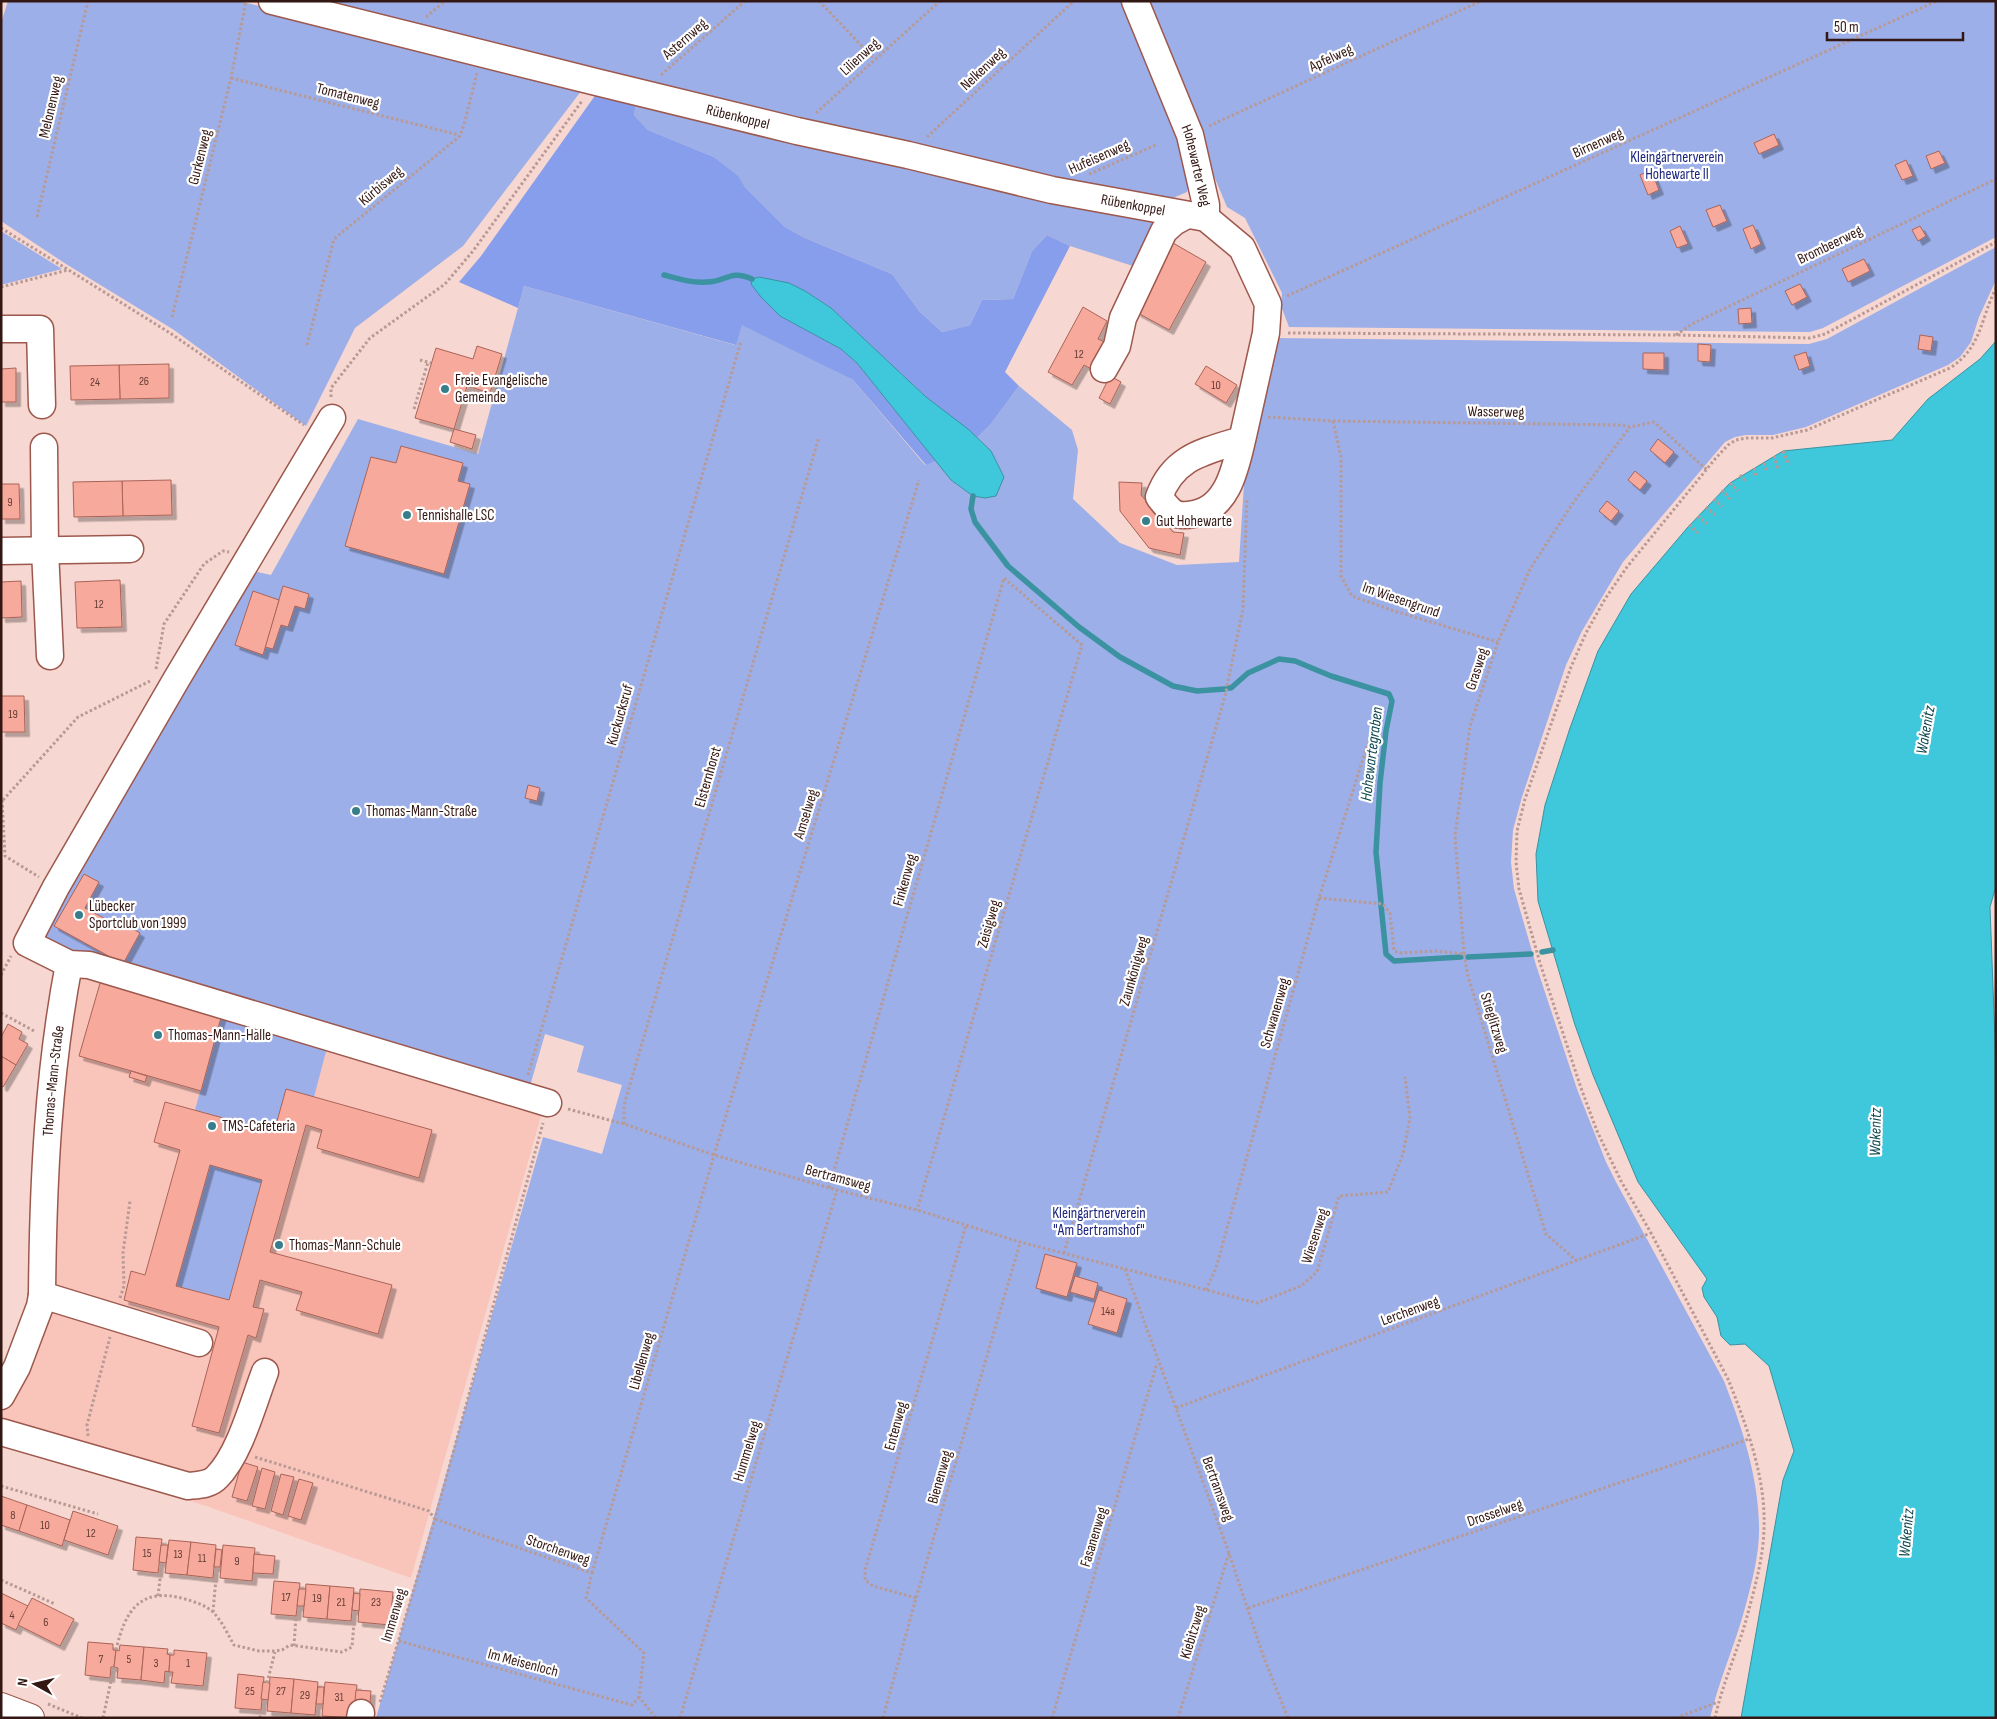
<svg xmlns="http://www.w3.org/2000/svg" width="1997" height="1719" font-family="'Sofia Sans Condensed',sans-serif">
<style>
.built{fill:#f9c5bb}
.green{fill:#9cafe8}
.forest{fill:#869eec}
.water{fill:#3fc7dc;stroke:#3b92a0}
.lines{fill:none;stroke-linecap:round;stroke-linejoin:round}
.stream{stroke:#3b92a0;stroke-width:5.5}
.building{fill:#f7aa9c;stroke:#a96358;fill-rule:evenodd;filter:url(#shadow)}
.minor-casing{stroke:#9d584d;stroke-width:29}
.major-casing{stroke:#9d584d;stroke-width:30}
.path{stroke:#b89994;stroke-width:3;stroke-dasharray:2.5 2.5;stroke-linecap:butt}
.minor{stroke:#fff;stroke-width:26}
.major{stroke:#fff;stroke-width:28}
.poi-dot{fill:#387e8a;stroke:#fff;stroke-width:2}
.labels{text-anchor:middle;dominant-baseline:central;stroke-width:4.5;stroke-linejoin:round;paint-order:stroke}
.number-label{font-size:12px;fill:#643c35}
.street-label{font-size:15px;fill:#331713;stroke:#fff}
.park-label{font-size:15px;fill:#1c267e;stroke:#fff}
.poi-label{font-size:15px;fill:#331713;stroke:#fff;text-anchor:start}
.water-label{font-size:16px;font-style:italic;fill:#0d4851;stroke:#fff}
</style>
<defs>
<filter id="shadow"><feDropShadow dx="4.5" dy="4.5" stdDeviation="0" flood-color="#0004"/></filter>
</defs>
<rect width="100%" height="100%" fill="#f7d7d1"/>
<!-- built -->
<path class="built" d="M83,970L543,1109L411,1578L209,1507L1,1440V1417L24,1372L63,1069Z"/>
<!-- green -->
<g class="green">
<path d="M8,1H239L585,86L463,246L355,328L306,426L174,330L66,264L1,221V23Z"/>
<path d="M302,1H1127L1193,163L1187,192L1161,203L1062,186Z"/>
<path d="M1140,1H1996V237L1823,328L1810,332L1289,327L1281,306L1282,293L1245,218L1227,207Z"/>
<path d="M637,99L1159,217L1133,266L1070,246L1047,235L1032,251L1013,299L982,300L970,325L942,332L920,312L892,274L805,238L785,227L745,187L737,176L714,157L648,130L634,115Z"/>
<path d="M1,231L62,269L1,285Z"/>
<path d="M1996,247V280L1979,317L1971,342L1960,357L1948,365L1806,427L1773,435H1746L1735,437L1725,442L1623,562L1582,631L1566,665L1522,797L1513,830L1511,862L1514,889L1536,965L1577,1089L1606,1162L1616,1182L1724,1381C1742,1427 1758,1476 1759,1525C1760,1552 1752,1582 1745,1608C1735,1645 1719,1680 1710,1718H376L543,1137L602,1154L622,1085L577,1072L584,1046L545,1034L530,1086L83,957L41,938L249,570L271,575L358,419L478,454L524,286L735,345L742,324L853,380L925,465L936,461L951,480L973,496L991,451L977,438L990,425L1019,386L1072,430L1078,450L1073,499L1120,543L1177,565L1239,562L1244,484L1273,338L1809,344L1827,339Z"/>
<path d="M222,1013L328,1044L314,1097L274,1132L195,1110Z"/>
<path d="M210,1165L262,1180L229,1300L176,1286Z"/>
</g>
<!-- forest -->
<path class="forest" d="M599,90L637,99L634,115L648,130L714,157L738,176L745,187L785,227L805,238L892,274L920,312L942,332L970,325L982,300L1013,299L1032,251L1047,235L1070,246L1005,372L1019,386L990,425L977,438L926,397L831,308L805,291L761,297L780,316L841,349L857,363L936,461L926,465L853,380L742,325L736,345L524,286L518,308L459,282L481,256Z"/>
<!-- water -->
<g class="water">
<path d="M759,277L789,283L805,291L831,308L926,397L968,429L991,451L1004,477L996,496L985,498L973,496L951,480L857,363L841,349L780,316L761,297L751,284L752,279Z"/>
<path d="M1996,341V886L1990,907L1996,1067V1718H1741L1783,1480L1794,1451L1769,1366L1745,1344L1730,1345L1721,1336L1717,1317L1704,1297L1702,1288L1707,1279L1638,1182L1593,1075L1575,1025L1538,901L1536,854L1545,805L1570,728L1598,651L1631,594L1688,527L1730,483L1783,451L1892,440L1928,399L1980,359Z"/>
</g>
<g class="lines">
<!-- stream -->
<g class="stream">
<path d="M664,275C679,279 691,283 707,282C726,282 730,269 752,279"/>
<path d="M973,496L971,509L975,522L1008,566L1079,627L1120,657L1173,686L1197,691L1225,689"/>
<path d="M1229,688H1231L1248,673L1279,659L1295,661L1331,676L1389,694L1392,701L1386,731L1380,783L1376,852L1381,902"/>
<path d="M1381,905L1386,954L1394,961L1461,957"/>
<path d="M1542,952L1553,950"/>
<path d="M1468,957L1531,954"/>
</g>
</g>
<!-- building -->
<g class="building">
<path d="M1774,134L1779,145L1759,154L1754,143Z"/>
<path d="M1939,151L1945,163L1931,169L1926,156Z"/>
<path d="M1906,160L1913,176L1902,180L1895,165Z"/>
<path d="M1651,170L1659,190L1648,195L1640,175Z"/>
<path d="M1720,205L1727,221L1713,227L1706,210Z"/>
<path d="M1753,225L1761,244L1751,249L1743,229Z"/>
<path d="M1680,226L1688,244L1677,248L1670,231Z"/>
<path d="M1920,226L1926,236L1918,241L1912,230Z"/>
<path d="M1173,243L1206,262L1169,330L1136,312Z"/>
<path d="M1864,259L1870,271L1848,282L1842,269Z"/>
<path d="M1800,284L1807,297L1792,305L1785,291Z"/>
<path d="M1083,307L1107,321L1098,339L1107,343L1093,370L1084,365L1072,385L1048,372Z"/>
<path d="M1751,308L1752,323L1739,324L1738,309Z"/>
<path d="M1920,335L1933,337L1931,351L1918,349Z"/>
<path d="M1698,344L1711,345L1710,362L1698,361Z"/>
<path d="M477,346L502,354L490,393L467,386L454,429L415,418L436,348L473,359Z"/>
<path d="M1806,352L1810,366L1799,370L1794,356Z"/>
<path d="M1643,353H1664V370L1643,369Z"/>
<path d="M169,364V398L120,399L119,365Z"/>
<path d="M119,365L120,399L71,400L70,366Z"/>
<path d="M1206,366L1237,385L1226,403L1195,384Z"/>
<path d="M16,368V402H1V369Z"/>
<path d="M1110,376L1121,382L1110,404L1099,398Z"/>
<path d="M454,429L476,435L472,449L450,442Z"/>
<path d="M1658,439L1674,452L1665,463L1650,450Z"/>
<path d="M401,446L463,463L458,481L470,484L444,574L345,546L371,457L396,463Z"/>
<path d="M1635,471L1647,481L1640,490L1628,480Z"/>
<path d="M171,480L172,515L123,516L122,481Z"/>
<path d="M122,481L123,516L74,517L73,482Z"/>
<path d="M1119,482L1142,483L1141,495L1173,532L1184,533L1180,555L1149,548L1120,511Z"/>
<path d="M1,484H19L20,519H1Z"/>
<path d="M1607,501L1619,511L1611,521L1599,511Z"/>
<path d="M120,580L122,627L77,628L75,582Z"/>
<path d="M21,581L22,617L1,618V582Z"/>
<path d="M283,586L309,594L305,609L295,606L288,627L281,625L273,649L265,647Z"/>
<path d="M253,591L279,600L263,655L235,645Z"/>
<path d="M1,696H24L25,732H1Z"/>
<path d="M528,785L540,788L537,801L525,798Z"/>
<path d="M84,874L99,882L85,908L119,926L121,922L140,933L123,964L54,926Z"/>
<path d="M103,973L223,1010L201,1091L79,1056Z"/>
<path d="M8,1024L22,1032L19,1039L28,1044L16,1065L1,1056V1037Z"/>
<path d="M1,1056L16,1065L3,1087L1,1086Z"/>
<path d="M131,1071L147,1076L145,1082L129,1077Z"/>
<path d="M286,1089L432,1130L419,1178L317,1148L322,1130L306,1125L270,1252L392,1285L378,1334L296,1310L302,1292L260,1280L253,1307L264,1309L256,1338L248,1335L219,1433L192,1426L219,1327L124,1300L131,1271L145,1275L180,1150L154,1142L165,1102L274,1132ZM210,1165L262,1180L229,1300L176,1286Z"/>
<path d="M1045,1254L1077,1263L1067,1297L1036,1288Z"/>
<path d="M1075,1276L1098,1283L1094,1299L1070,1292Z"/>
<path d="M1099,1290L1127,1299L1117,1333L1088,1324Z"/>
<path d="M242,1462L258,1467L247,1501L232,1497Z"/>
<path d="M262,1468L275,1472L265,1509L252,1506Z"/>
<path d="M281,1474L294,1477L283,1515L271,1511Z"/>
<path d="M299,1479L313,1483L301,1520L288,1516Z"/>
<path d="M1,1496L27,1505L19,1531L1,1525Z"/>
<path d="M27,1505L70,1520L62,1546L19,1531Z"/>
<path d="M73,1511L118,1526L108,1555L64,1540Z"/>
<path d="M136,1537L162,1539L158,1573L133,1570Z"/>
<path d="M169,1540L191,1542L187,1575L165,1573Z"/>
<path d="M191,1542L216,1545L213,1578L187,1575Z"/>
<path d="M161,1545H168L166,1563L159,1562Z"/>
<path d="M223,1545L255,1548L252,1581L220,1578Z"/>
<path d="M216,1549L222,1550L220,1567H214Z"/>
<path d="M254,1554L275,1556L273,1574L253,1573Z"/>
<path d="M274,1581L300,1583L296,1616L271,1614Z"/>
<path d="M306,1584L330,1586L327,1619L303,1617Z"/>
<path d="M330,1586L354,1588L351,1621L327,1619Z"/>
<path d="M299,1589H306L304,1606H297Z"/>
<path d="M360,1589L393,1592L390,1625L358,1622Z"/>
<path d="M1,1593L28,1606L16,1630L1,1623Z"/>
<path d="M354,1593L360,1594L359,1611L352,1610Z"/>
<path d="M32,1598L74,1619L60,1646L18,1625Z"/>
<path d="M88,1642L113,1644V1650H116L114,1667H111L110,1678L85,1675Z"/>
<path d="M120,1645L144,1647L141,1680L117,1678L118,1668L114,1667L116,1650L119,1651Z"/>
<path d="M144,1647L168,1649L167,1654L170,1655L169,1672L165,1671L164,1683L141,1680Z"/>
<path d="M174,1650L207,1653L203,1686L171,1683L173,1672H169L170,1655H174Z"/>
<path d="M238,1674L264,1677L261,1710L235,1708Z"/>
<path d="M270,1677L294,1679L291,1713L267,1711Z"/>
<path d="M294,1679L318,1682L315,1715L291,1713Z"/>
<path d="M263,1682L270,1683L268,1700L261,1699Z"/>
<path d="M325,1682L357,1685L354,1718L322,1716Z"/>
<path d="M318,1687H324L323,1704H316Z"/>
<path d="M356,1690L371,1691L369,1714L354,1712Z"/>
</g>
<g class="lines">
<defs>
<g id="minor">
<path id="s1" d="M272,1L596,82L797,131L908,155L1052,190L1206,218L1242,248L1268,304L1266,333L1243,436L1238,441C1202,452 1173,458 1159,497C1171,512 1174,518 1194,514C1229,508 1236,465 1243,436"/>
<path id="s2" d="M1135,1L1190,135L1206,205V218"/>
<path d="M1,329H40L42,405"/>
<path d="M1104,369L1117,346L1123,318L1164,231L1174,222L1187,215"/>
<path d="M332,418L176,680L56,887L27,943L69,964L89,965L548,1103"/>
<path d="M44,447L45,550L50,656"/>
<path d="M1,551L130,549"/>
<path d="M42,1295L199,1343"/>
<path id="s3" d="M1,1396L17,1367L40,1306L42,1295C43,1184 48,1073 69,964"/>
<path d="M1,1432L188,1486C198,1485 210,1485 217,1477C240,1454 253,1403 265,1372"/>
<path d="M360,1718L361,1713"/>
</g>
<path id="major" d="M1,1707L30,1718"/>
</defs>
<!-- minor casing -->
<use href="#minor" class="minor-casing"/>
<!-- major casing -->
<use href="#major" class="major-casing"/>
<!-- path -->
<g class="path">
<path d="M819,1L874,59"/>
<path d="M426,17L445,1"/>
<path d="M661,75L745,1"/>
<path d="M231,78L459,135"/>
<path d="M816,113L940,1"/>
<path d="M1209,126L1481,1"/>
<path d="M927,137L1074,1"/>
<path d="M1089,174L1156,145"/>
<path d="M37,217L88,1"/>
<path d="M1,228L170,333L304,425"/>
<path d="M1,287L68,270"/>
<path d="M1287,296L1937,1"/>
<path d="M172,317L231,78L246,1"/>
<path d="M1288,333L1676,335L1810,338L1825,334L1996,242"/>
<path d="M1676,335L1692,324L1996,179"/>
<path d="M307,345L334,239L460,136L465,121L477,73"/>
<path d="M420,360L431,363"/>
<path d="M331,397V388L370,338L445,284L473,251L582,101"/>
<path d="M414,409L428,362"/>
<path d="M1268,417L1333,421L1621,425L1630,427L1654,422L1707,470"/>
<path d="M1333,421L1341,457V576L1352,596L1394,611L1498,642"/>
<path d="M1783,451L1789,465"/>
<path d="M1774,456L1778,469"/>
<path d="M1764,463L1767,472"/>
<path d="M1754,468L1756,476"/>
<path d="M1740,475L1746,482"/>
<path d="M1730,483L1738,491"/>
<path d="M1722,490L1730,499"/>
<path d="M1714,499L1722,507"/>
<path d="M1706,507L1715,515"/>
<path d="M1698,516L1707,524"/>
<path d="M1689,525L1698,533"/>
<path d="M156,669L164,624L204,564L223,551L229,552"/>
<path d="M2,800L5,856L39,877"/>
<path d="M3,800L78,717L150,681"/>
<path d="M1319,898L1383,904L1390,913L1394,951L1400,953L1435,951L1464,954L1468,976L1546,1234L1577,1261"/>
<path d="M1464,954L1455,836L1470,726L1498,642L1530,569L1573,503L1630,427"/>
<path d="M1,975L11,956"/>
<path d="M1,1013L36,1032"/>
<path d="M528,1075L741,341"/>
<path d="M568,1109L624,1124L714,1155L837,1190L917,1210L1020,1242L1257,1303L1301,1286L1317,1272L1339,1196L1388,1192L1403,1154L1410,1118L1405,1077"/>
<path d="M232,1120L233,1117"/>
<path d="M624,1124V1105L819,437"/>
<path d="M829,1188L1004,578L1082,645L917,1210"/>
<path d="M1064,1253L1225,696L1243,609L1247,498"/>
<path d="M1125,1269L1229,1553L1264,1658L1288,1718"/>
<path d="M1206,1290L1216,1268L1319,898L1368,743"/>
<path d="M120,1298L124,1286L123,1253L130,1201"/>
<path d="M1176,1408L1651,1233"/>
<path d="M88,1436L87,1425L110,1337"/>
<path d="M255,1457L429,1511L434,1518"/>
<path d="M1,1486L98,1514"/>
<path d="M435,1519L592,1573L586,1598L644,1653L639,1697L656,1718"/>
<path d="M592,1573L714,1155L919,480"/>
<path d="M1,1580L55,1604"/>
<path d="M158,1596L162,1562"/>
<path d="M916,1598L873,1586L865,1580V1570L966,1225"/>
<path d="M1248,1608L1749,1439"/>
<path d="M213,1612L217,1567"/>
<path d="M399,1641L632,1705L639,1697"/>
<path d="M294,1646L296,1616"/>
<path d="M116,1650C125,1611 140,1586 185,1599C195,1602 205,1605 213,1612C222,1621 228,1635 234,1645L259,1651H275L282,1650L290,1645L342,1652L352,1647L355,1611"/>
<path d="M267,1683L275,1652"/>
<path d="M380,1702L435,1519L543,1123"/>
<path d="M48,1704L82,1718"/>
<path d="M103,1718L114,1667"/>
<path d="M260,1718L261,1710"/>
<path d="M318,1718L319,1704"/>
<path d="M680,1718L837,1190"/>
<path d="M883,1718L916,1598L1020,1243"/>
<path d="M1052,1718L1157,1363"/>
<path d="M1178,1718L1229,1553"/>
<path d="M1676,1718L1718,1702"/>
<path d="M1715,1718C1723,1681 1740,1646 1749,1609C1756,1583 1764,1553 1764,1527C1766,1478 1746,1424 1728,1379L1651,1233L1621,1181L1597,1131L1581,1088L1540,963L1519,889L1516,862L1517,831L1525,799L1571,667L1586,633L1605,599L1627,567L1715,459L1728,445L1736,440L1746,438H1772L1807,430L1950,368C1982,347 1980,320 1996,288"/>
</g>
<!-- minor -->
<use href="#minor" class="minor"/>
<!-- major -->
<use href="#major" class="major"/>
</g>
<!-- markers -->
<g class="poi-dot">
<circle cx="445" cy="389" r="5"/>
<circle cx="407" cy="515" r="5"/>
<circle cx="1146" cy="521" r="5"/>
<circle cx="356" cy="811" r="5"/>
<circle cx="79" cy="915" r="5"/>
<circle cx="158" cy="1035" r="5"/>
<circle cx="212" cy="1126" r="5"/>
<circle cx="279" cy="1245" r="5"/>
</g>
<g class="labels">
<!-- number labels -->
<g class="number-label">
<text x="1079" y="354">12</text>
<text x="144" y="381">26</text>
<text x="95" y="382">24</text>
<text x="1216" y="385">10</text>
<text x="10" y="502">9</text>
<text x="99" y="604">12</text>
<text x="13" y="714">19</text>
<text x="1108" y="1311">14a</text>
<text x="13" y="1515">8</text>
<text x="45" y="1525">10</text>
<text x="91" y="1533">12</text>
<text x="147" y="1553">15</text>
<text x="178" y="1554">13</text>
<text x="202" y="1558">11</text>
<text x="237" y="1561">9</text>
<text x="286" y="1597">17</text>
<text x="317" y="1598">19</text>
<text x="341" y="1602">21</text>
<text x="376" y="1602">23</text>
<text x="12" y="1615">4</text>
<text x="46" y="1622">6</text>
<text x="101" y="1659">7</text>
<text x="129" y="1659">5</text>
<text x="156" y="1663">3</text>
<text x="188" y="1663">1</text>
<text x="250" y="1691">25</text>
<text x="281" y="1691">27</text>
<text x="305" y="1695">29</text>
<text x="339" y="1697">31</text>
</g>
<!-- street labels -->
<g class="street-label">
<text transform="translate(685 39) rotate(-41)">Asternweg</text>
<text transform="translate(860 57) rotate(-42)">Lilienweg</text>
<text transform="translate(1331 58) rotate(-25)">Apfelweg</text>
<text transform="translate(983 69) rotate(-43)">Nelkenweg</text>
<text transform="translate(348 96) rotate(14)">Tomatenweg</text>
<text transform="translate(51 107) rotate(-77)">Melonenweg</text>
<text stroke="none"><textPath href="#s1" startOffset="480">Rübenkoppel</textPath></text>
<text transform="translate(1598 143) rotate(-24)">Birnenweg</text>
<text transform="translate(200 157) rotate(-76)">Gurkenweg</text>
<text transform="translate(1099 157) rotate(-24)">Hufeisenweg</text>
<text stroke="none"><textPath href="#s2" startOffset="176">Hohewarter Weg</textPath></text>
<text transform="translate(381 186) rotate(-40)">Kürbisweg</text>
<text stroke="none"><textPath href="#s1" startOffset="885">Rübenkoppel</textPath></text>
<text transform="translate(1830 245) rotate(-26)">Brombeerweg</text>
<text transform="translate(1496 412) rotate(1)">Wasserweg</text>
<text transform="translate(1401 600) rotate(19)">Im Wiesengrund</text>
<text transform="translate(1477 669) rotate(-72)">Grasweg</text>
<text transform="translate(620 715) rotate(-74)">Kuckucksruf</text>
<text transform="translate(708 777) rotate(-74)">Elsternhorst</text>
<text transform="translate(806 814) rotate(-73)">Amselweg</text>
<text transform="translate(905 880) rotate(-74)">Finkenweg</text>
<text transform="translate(989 924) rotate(-74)">Zeisigweg</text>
<text transform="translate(1134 971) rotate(-74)">Zaunkönigweg</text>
<text transform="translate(1275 1013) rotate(-74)">Schwanenweg</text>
<text transform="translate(1494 1023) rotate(73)">Stieglitzweg</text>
<text stroke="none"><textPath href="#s3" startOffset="324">Thomas-Mann-Straße</textPath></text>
<text transform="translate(838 1178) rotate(15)">Bertramsweg</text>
<text transform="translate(1315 1236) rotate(-72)">Wiesenweg</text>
<text transform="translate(1410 1311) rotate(-20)">Lerchenweg</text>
<text transform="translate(642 1361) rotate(-74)">Libellenweg</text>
<text transform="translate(896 1426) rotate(-74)">Entenweg</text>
<text transform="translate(747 1451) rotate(-73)">Hummelweg</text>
<text transform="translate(940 1477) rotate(-74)">Bienenweg</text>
<text transform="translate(1218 1489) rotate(70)">Bertramsweg</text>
<text transform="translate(1495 1513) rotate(-19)">Drosselweg</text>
<text transform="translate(1094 1537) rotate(-73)">Fasanenweg</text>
<text transform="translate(558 1550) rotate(19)">Storchenweg</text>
<text transform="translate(394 1615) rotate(-73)">Immenweg</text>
<text transform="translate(1193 1632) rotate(-73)">Kiebitzweg</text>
<text transform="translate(523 1663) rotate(15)">Im Meisenloch</text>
</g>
<!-- park labels -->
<g class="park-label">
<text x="1677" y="157">Kleingärtnerverein<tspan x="1677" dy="17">Hohewarte II</tspan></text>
<text x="1099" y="1213">Kleingärtnerverein<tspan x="1099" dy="17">"Am Bertramshof"</tspan></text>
</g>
<!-- poi labels -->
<g class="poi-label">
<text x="455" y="380">Freie Evangelische<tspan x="455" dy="17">Gemeinde</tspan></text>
<text x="417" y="515">Tennishalle LSC</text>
<text x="1156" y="521">Gut Hohewarte</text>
<text x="366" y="811">Thomas-Mann-Straße</text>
<text x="89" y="906">Lübecker<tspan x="89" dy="17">Sportclub von 1999</tspan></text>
<text x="168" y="1035">Thomas-Mann-Halle</text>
<text x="222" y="1126">TMS-Cafeteria</text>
<text x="289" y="1245">Thomas-Mann-Schule</text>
</g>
<!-- water labels -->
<g class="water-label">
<text transform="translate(1926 730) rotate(-80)">Wakenitz</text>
<text transform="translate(1372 754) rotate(-83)">Hohewartegraben</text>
<text transform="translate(1876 1132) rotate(-89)">Wakenitz</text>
<text transform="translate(1907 1533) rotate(-85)">Wakenitz</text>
</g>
</g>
<!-- border -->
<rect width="1997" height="1719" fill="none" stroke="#331713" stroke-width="5"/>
<!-- north arrow -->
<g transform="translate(35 1684) rotate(278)" stroke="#ffffff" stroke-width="4" paint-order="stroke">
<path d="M0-4L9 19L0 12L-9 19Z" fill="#331713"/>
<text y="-8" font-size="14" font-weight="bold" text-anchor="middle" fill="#331713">N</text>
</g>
<!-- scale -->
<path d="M1827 32v8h136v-8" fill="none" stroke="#331713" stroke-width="2.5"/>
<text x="1834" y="32" font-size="15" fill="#331713" stroke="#ffffff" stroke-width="4" paint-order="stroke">50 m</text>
</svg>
